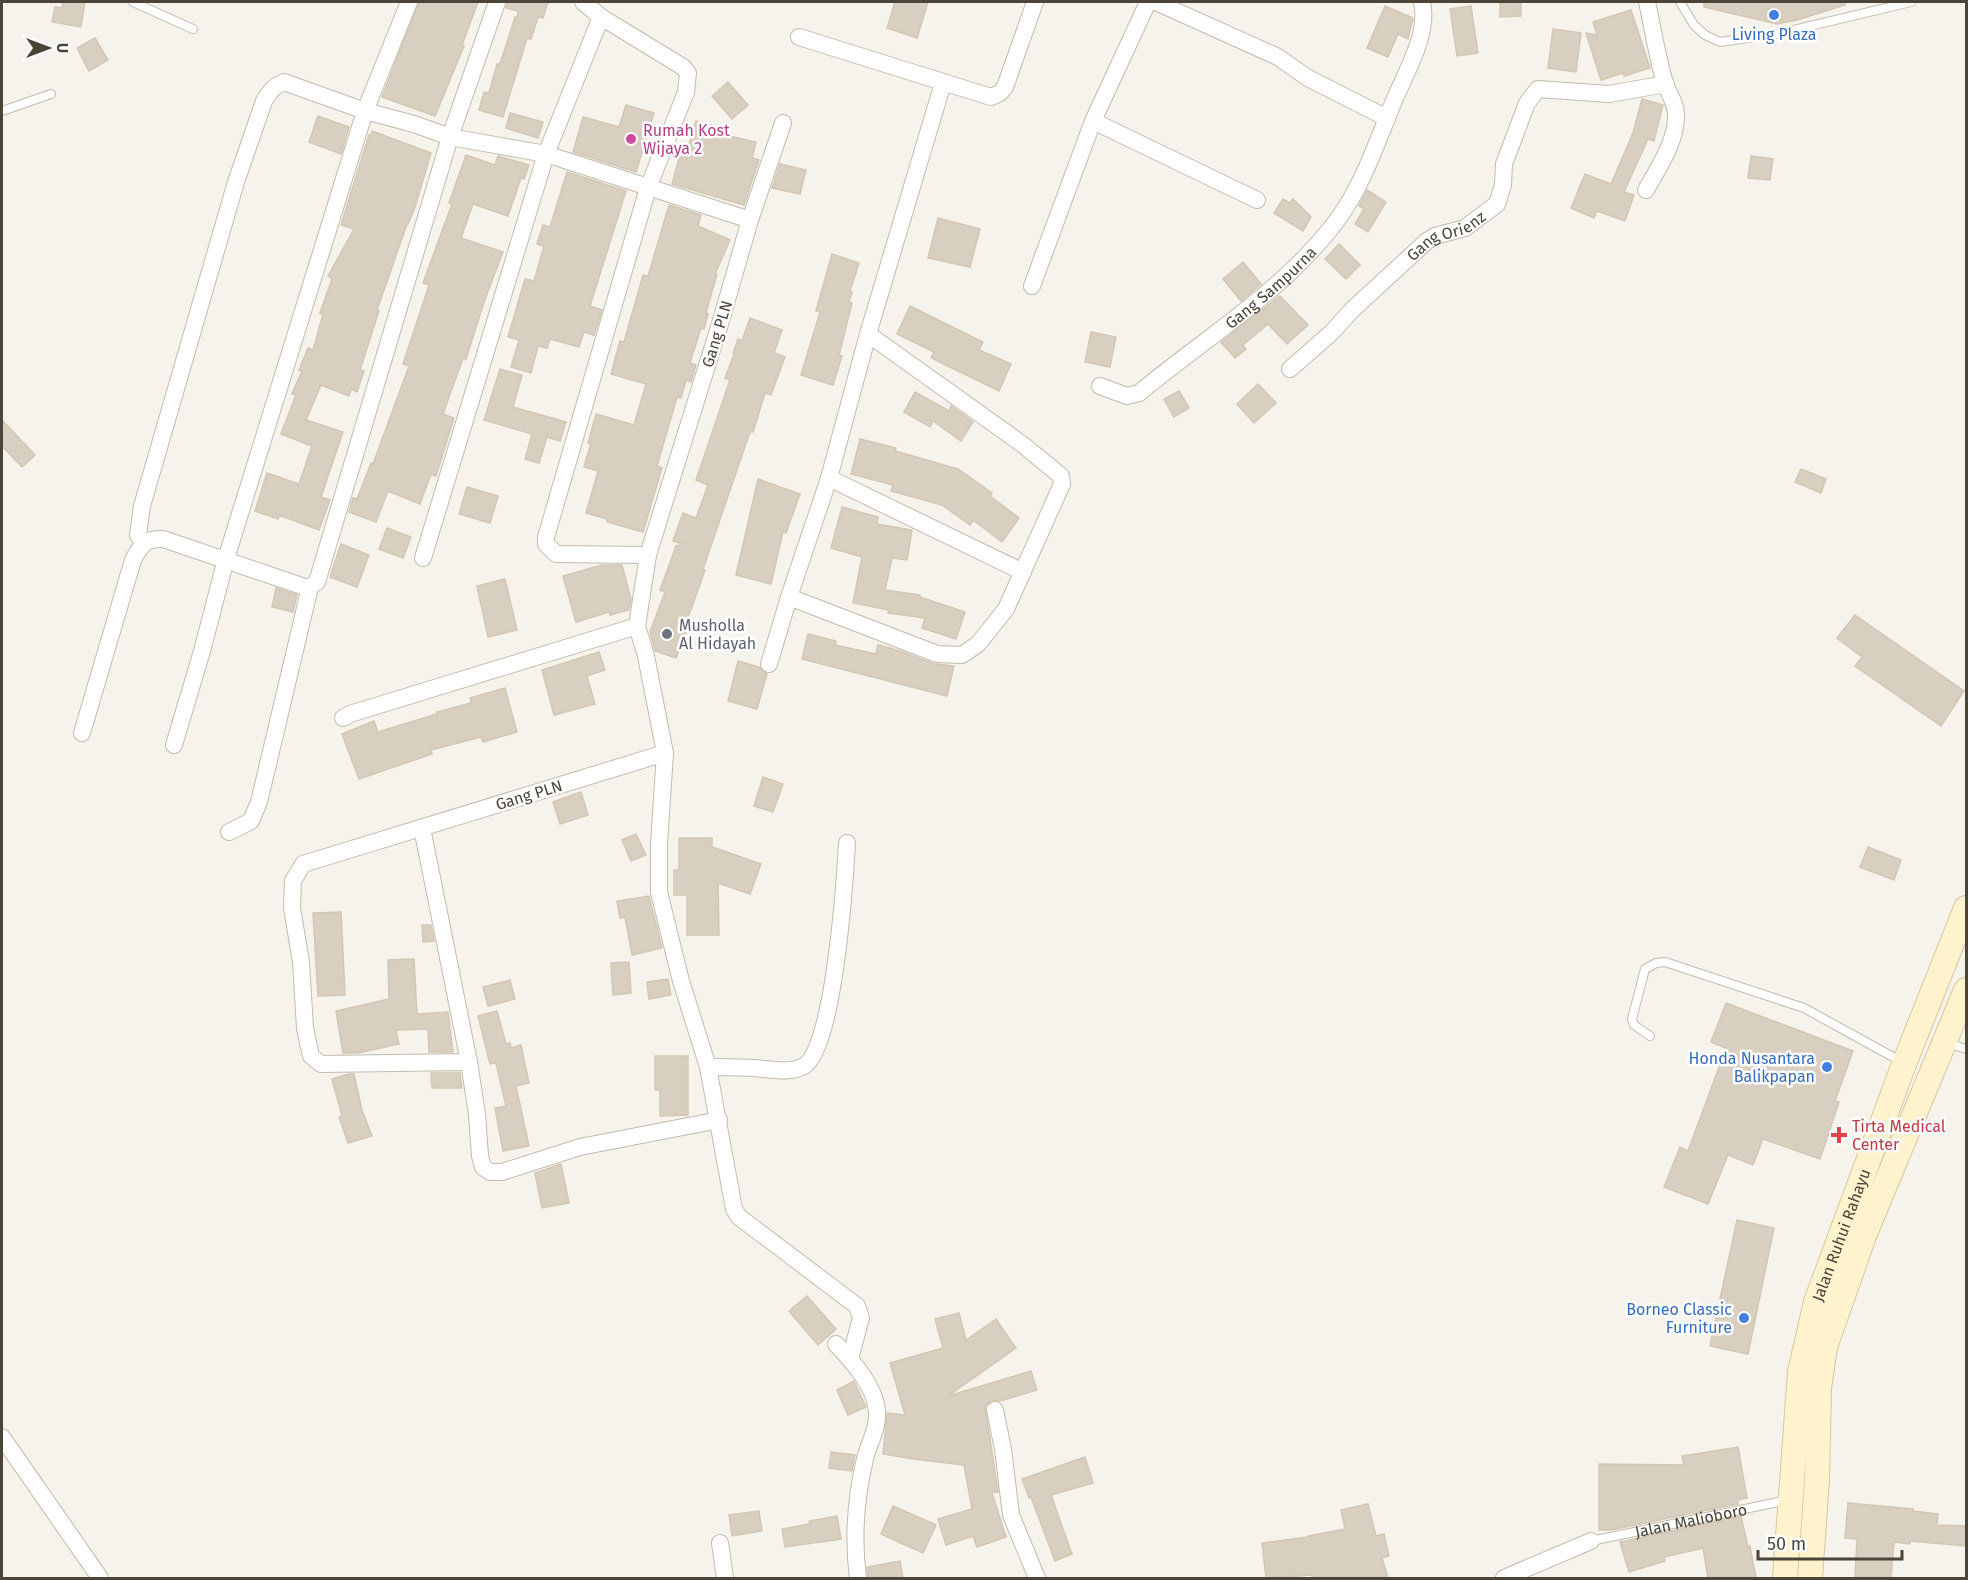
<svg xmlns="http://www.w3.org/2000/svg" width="1968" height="1580" font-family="'Fira Sans',sans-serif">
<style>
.building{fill:#d8cfc1;stroke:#d3c7b4;stroke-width:1.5}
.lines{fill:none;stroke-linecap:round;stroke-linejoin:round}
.lane-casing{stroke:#c2bbae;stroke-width:10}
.street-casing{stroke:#c2bbae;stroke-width:18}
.secondary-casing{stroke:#d6c79b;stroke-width:26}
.lane{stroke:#fff;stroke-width:8}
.street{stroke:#fff;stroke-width:16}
.secondary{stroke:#fff3cd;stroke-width:24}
.shop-dot{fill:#3f7fe0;stroke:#fff;stroke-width:2}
.hotel-dot{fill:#d1479c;stroke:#fff;stroke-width:2}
.worship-dot{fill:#6b7280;stroke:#fff;stroke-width:2}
.health-dot{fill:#e0444e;stroke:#fff;stroke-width:2}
.labels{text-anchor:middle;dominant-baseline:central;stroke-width:5;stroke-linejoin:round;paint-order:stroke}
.shop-label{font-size:16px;fill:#366cbe;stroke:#fff;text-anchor:end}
.hotel-label{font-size:16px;fill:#b23c85;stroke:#fff;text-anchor:start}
.street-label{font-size:16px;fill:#4b4439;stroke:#fff}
.worship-label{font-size:16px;fill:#5b616d;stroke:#fff;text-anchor:start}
.health-label{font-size:16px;fill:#be3a42;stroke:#fff;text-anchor:start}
</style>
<rect width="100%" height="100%" fill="#f6f3ec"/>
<!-- building -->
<g class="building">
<path d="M63,2H85L81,27L52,22L55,7L62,8Z"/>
<path d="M419,2H478L462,45L464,46L435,116L382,97Z"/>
<path d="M507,2H548L543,18L538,17L531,39L527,38L503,117L479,110L484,92L489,93L497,64H500L515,17H517L518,11L506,8Z"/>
<path d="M895,2H928L917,38L887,28Z"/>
<path d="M1500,2H1521V16L1500,17Z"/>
<path d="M1704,2H1845V5L1797,20L1777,24L1704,7Z"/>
<path d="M1385,6L1413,18L1408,39L1398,34L1388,57L1367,48Z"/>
<path d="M1471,6L1478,53L1457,56L1450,9Z"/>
<path d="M1631,10L1650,68L1624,76L1623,73L1601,80L1586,33L1597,35L1593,22Z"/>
<path d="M1553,29L1581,33L1576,72L1548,68Z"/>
<path d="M95,38L108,60L89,71L77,48Z"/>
<path d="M728,82L748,105L732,119L712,96Z"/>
<path d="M1642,99L1663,105L1654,141L1648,139L1624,192L1634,195L1625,221L1597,211L1594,218L1571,208L1585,174L1611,184L1633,133Z"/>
<path d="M626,105L654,113L636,172L573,152L583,117L619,127Z"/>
<path d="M510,113L543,122L538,138L506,128Z"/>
<path d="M318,116L349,127L341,154L309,142Z"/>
<path d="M696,121L722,128L716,133L756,142L752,158L759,160L744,205L672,184L680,155L685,157Z"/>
<path d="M372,131L431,153L415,207L408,224H407L377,310L379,311L360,370L364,371L357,392L351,389L349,396L321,385L306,420L343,432L321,497L330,500L319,530L279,515L278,519L255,511L267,473L299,484L312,446L281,434L296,395L292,394L302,371L299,370L308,348L313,350L323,314L320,313L332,279L328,276L354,229L341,225L369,135H371Z"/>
<path d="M466,155L495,165L498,156L529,165L524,179L521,178L508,216L473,204L461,238L503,252L485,299L466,359L463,358L443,414L454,418L436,476L431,474L420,504L388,491L376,522L349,512L353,498L357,499L371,463L373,464L409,366L403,364L429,285L423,283L452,204L449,203Z"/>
<path d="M1751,156L1773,159L1770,180L1748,178Z"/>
<path d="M780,164L806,170L800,194L772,188Z"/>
<path d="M567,172L626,191L590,306L602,310L594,335L584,332L579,347L550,339L547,348L538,346L531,373L511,367L519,340L508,337L525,279L534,281L544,246L537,244L543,225L550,227Z"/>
<path d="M1367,190L1386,202L1368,232L1355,224L1364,209L1359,206Z"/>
<path d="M1283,199L1290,203L1293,199L1311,217L1303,231L1274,213Z"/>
<path d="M669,205L701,215L698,226L730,240L715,274H717L706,313L708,314L704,329L701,328L690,363L696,365L691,382L686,380L681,398L677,397L657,466L662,468L643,532L607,522V519L586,513L598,471L584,467L591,443H588L596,414L634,425L646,384L611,374L620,341L624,342L643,275L648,276Z"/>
<path d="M938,218L980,229L970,267L928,258Z"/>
<path d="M1339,244L1360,265L1346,279L1325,259Z"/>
<path d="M832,254L859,263L850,291L852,292L849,302L852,303L839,355L842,356L833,385L801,375L820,312L816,311Z"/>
<path d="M1243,262L1261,284L1241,301L1223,279Z"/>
<path d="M1280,296L1308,325L1287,344L1268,324L1243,345L1246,349L1235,358L1221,342Z"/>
<path d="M910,306L983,342L979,350L1011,364L999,391L931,358L934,352L897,334Z"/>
<path d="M750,318L782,330L774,353L785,357L771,395L765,393L753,432H750L703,569L705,570L687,620L690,621L676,658L655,651L650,632L665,592L660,590L676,546L683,544L673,541L683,513L696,518L708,485L696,480L730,380L725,378L734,354L733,353L738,339L742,341Z"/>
<path d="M1091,332L1116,337L1110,367L1085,362Z"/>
<path d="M500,369L522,375L513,407L566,422L560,441L547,437L539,463L525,459L532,434L484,420Z"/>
<path d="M1258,384L1276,403L1254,423L1237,404Z"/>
<path d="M1179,391L1189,408L1174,417L1164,399Z"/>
<path d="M915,392L949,411L951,406L973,422L961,441L933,421L930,427L904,412Z"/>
<path d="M2,420L35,455L22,467L2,446Z"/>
<path d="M860,439L896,448L895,451L958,469L992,493L990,496L1019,518L1002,542L973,520L970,525L942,505L891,491L893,485L851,474Z"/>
<path d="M1801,469L1826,479L1821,493L1795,482Z"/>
<path d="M758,479L800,494L786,533L783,532L771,584L736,575Z"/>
<path d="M467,487L498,496L490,523L459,514Z"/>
<path d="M842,507L878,517L877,524L912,530L907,560L892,558L885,590L920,595V597L965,612L956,639L922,628L925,618L888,613L889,610L853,603L862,557L831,548Z"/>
<path d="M387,528L411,537L403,558L379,549Z"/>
<path d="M341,544L369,555L357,587L330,577Z"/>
<path d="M602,565H622L631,599L629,610L610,615L609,612L576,622L563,576Z"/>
<path d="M505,579L517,630L488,637L477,586Z"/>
<path d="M276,588L297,595L293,612L272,607Z"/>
<path d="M1855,615L1964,691L1941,726L1855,666L1862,657L1837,638Z"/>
<path d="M808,634L836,641L835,645L876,654L878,645L897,650L934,664L954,666L947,696L802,659Z"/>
<path d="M599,652L605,670L587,676L595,704L554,715L542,670Z"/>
<path d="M738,661L759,667L767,674L757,709L728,701Z"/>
<path d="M505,688L517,732L483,742L481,737L431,750L432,754L359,779L342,734L374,721L378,732L437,714V712L471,703L470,698Z"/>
<path d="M763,777L783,784L773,812L754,806Z"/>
<path d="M581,792L588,815L560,824L553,802Z"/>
<path d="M636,834L646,855L631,861L622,840Z"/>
<path d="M679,838H712V847L761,864L750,894L718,883L719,935H687V895H674V870H679Z"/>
<path d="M1868,847L1901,860L1894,880L1860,867Z"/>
<path d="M649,896L662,948L632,955L625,917L620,918L617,901Z"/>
<path d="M341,912L345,995L318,996L313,913Z"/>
<path d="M422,925H431L434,941L423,942Z"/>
<path d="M414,959L417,1014L448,1012L453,1052H429L428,1029L396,1030L399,1044L358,1053H343L336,1011L389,999L388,960Z"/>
<path d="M629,962L631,993L613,995L611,963Z"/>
<path d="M668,979L671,995L649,999L647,982Z"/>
<path d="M510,980L515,999L488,1006L483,987Z"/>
<path d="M1726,1003L1853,1051L1835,1101L1839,1102L1820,1159L1763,1139L1753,1165L1728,1155L1708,1204L1664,1187L1680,1147L1688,1151L1726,1048L1711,1042Z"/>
<path d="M497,1011L506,1044L510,1043L511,1048L521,1045L529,1083L516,1086L529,1146L503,1151L495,1108L506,1106L496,1063L490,1064L478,1016Z"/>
<path d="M655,1056H688V1115L660,1116V1090H655Z"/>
<path d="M431,1073H460L462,1088H432Z"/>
<path d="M349,1074H354L362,1110L372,1136L348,1143L339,1117L342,1116L332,1079Z"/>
<path d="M561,1164L569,1203L542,1208L535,1173Z"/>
<path d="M1737,1220L1774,1228L1748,1354L1710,1346Z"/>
<path d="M807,1296L836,1329L818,1345L789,1311Z"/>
<path d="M959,1313L966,1340L996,1319L1016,1348L948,1396L1031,1371L1037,1390L1000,1401L992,1400L985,1406L998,1492L992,1493L1006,1537L977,1547L973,1536L946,1545L938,1519L972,1509L964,1465L913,1459L883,1454L887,1413L905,1415L890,1363L943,1348L935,1319Z"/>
<path d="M854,1381L866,1407L848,1415L837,1390Z"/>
<path d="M1738,1447L1747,1498L1738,1500V1504L1611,1530H1599V1464L1684,1465L1682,1456Z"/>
<path d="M831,1452L855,1455L852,1471L829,1468Z"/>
<path d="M1085,1457L1093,1483L1051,1495L1072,1554L1055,1561L1031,1497L1029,1498L1022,1479Z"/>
<path d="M1848,1503L1913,1509V1511L1938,1514L1937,1525L1966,1526V1546L1910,1541V1544L1894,1542L1891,1578L1855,1577L1857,1539L1845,1538Z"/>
<path d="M1368,1504L1376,1536L1384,1534L1389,1556L1382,1558L1388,1578H1312V1575L1266,1578L1262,1543L1308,1537V1536L1345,1529L1341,1510Z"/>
<path d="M893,1506L936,1525L923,1553L881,1534Z"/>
<path d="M759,1511L762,1531L732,1536L729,1515Z"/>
<path d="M837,1516L841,1539L785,1547L782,1529L810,1524L809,1521Z"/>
<path d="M1741,1516L1748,1547L1750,1546L1756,1578H1708L1703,1548L1664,1557L1665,1561L1629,1572L1620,1542Z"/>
<path d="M900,1561L903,1578H868L867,1567Z"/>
</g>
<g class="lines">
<defs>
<g id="lane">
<path d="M133,2L193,29"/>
<path d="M1680,2L1694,25L1705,35L1720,42L1776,34L1911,2"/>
<path d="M2,111L51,94"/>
<path d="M1650,1036L1634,1025L1632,1019L1645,969L1656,963L1665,962L1804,1008L1904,1063"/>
<path d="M1947,1043L1966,1049"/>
<path id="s1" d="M1591,1541L1788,1500"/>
</g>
<g id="street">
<path d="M583,2L601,17L683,67L688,73L686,92L648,188L546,537V544L556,554L648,555"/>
<path d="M1148,2L1093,121L1257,200"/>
<path d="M1156,2L1278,57L1308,78L1387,118"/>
<path d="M799,37L991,97L1000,93L1005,87L1035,2"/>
<path d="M1646,190C1658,168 1675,144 1676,118C1677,104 1669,95 1665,83C1657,57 1653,28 1647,2"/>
<path d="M750,220L783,123"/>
<path d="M1032,286L1093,121"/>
<path id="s2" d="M1290,369L1331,333L1353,309L1427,241L1435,236L1465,228L1497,204L1503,185L1504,164L1527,103L1538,89L1609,94L1666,84"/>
<path id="s3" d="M1100,386L1127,396L1139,393C1205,338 1281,293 1335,223C1363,187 1378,138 1396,96C1408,68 1429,33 1422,2"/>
<path d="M829,478L1023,572"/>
<path d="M144,544L138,535L142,506L236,182L264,101C269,92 274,86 284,82L365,111L414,124L450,137L546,154L750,220L720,324L648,555L637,626L646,656L665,753L303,864L293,881L292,908L301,962L305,1028L311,1056L321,1064L469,1062"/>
<path d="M423,558L546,154L601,17"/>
<path d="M789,597L937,654L962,655L978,644L1006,609L1062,484L1061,476L1022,444L868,334"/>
<path d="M769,664L789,597L829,478L868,334L943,83"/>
<path d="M343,718L350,714L637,626"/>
<path d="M82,733L133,560C141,545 145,538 163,539L305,587H310L317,582L450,137L497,2"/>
<path d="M174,745L202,651L226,559L365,111L409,2"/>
<path d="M665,753L659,844V892L681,981L708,1067L734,1209L739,1217L857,1306L861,1318L850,1359"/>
<path d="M422,828L469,1062L477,1114L480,1156L483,1167L490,1172H502L580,1147L719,1120"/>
<path d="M229,832L251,821L259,802L310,587"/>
<path d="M708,1067C724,1067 739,1067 754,1068C769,1069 790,1074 804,1066C834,1049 845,880 847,843"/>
<path d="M836,1344C853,1362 877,1388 877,1414C878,1429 868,1445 865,1459C856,1497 853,1540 858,1578"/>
<path d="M995,1410L1003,1449L1011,1515L1037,1578"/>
<path d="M2,1437L100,1578"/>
<path d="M720,1543L725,1578"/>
<path d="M1504,1578L1591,1541"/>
</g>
<g id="secondary">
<path id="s4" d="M1785,1578L1800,1372L1816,1302L1904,1064L1966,908"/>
<path d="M1810,1578L1817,1480L1819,1388L1825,1347L1864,1236L1966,990"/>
</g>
</defs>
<!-- lane casing -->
<use href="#lane" class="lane-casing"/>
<!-- street casing -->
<use href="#street" class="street-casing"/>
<!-- secondary casing -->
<use href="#secondary" class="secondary-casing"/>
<!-- lane -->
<use href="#lane" class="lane"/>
<!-- street -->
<use href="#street" class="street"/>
<!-- secondary -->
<use href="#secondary" class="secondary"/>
</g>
<!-- markers -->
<g class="shop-dot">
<circle cx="1774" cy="15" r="6"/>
<circle cx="1827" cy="1067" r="6"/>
<circle cx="1744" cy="1318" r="6"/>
</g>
<circle class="hotel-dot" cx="631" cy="139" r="6"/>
<circle class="worship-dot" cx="667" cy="634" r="6"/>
<path class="health-dot" d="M1836 1126h6v6h6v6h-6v6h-6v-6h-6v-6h6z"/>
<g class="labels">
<!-- shop labels -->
<g class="shop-label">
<text x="1774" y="34" text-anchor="middle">Living Plaza</text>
<text x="1815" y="1058">Honda Nusantara<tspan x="1815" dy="18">Balikpapan</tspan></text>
<text x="1732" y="1309">Borneo Classic<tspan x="1732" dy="18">Furniture</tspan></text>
</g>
<!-- hotel labels -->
<g class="hotel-label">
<text x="643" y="130">Rumah Kost<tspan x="643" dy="18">Wijaya 2</tspan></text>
</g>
<!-- street labels -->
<g class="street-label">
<text stroke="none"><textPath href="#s2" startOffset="207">Gang Orienz</textPath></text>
<text stroke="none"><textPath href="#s3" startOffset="210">Gang Sampurna</textPath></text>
<text transform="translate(717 334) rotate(-73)">Gang PLN</text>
<text transform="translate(529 795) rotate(-17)">Gang PLN</text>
<text stroke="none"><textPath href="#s4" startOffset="350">Jalan Ruhui Rahayu</textPath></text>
<text stroke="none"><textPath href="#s1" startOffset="102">Jalan Malioboro</textPath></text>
</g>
<!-- worship labels -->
<g class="worship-label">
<text x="679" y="625">Musholla<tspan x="679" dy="18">Al Hidayah</tspan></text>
</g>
<!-- health labels -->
<g class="health-label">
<text x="1852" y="1126">Tirta Medical<tspan x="1852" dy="18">Center</tspan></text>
</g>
</g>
<!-- border -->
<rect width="1968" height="1580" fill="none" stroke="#4b4439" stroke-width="6"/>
<!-- north arrow -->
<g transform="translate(48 48) rotate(90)" stroke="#ffffff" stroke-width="4.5" paint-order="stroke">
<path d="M0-4.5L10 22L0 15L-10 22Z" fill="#4b4439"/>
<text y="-9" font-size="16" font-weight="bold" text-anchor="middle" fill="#4b4439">U</text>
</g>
<!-- scale -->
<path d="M1758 1550v9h144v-9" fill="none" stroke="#4b4439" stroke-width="3"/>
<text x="1767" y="1550" font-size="18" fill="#4b4439" stroke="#ffffff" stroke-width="4.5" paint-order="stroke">50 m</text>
</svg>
